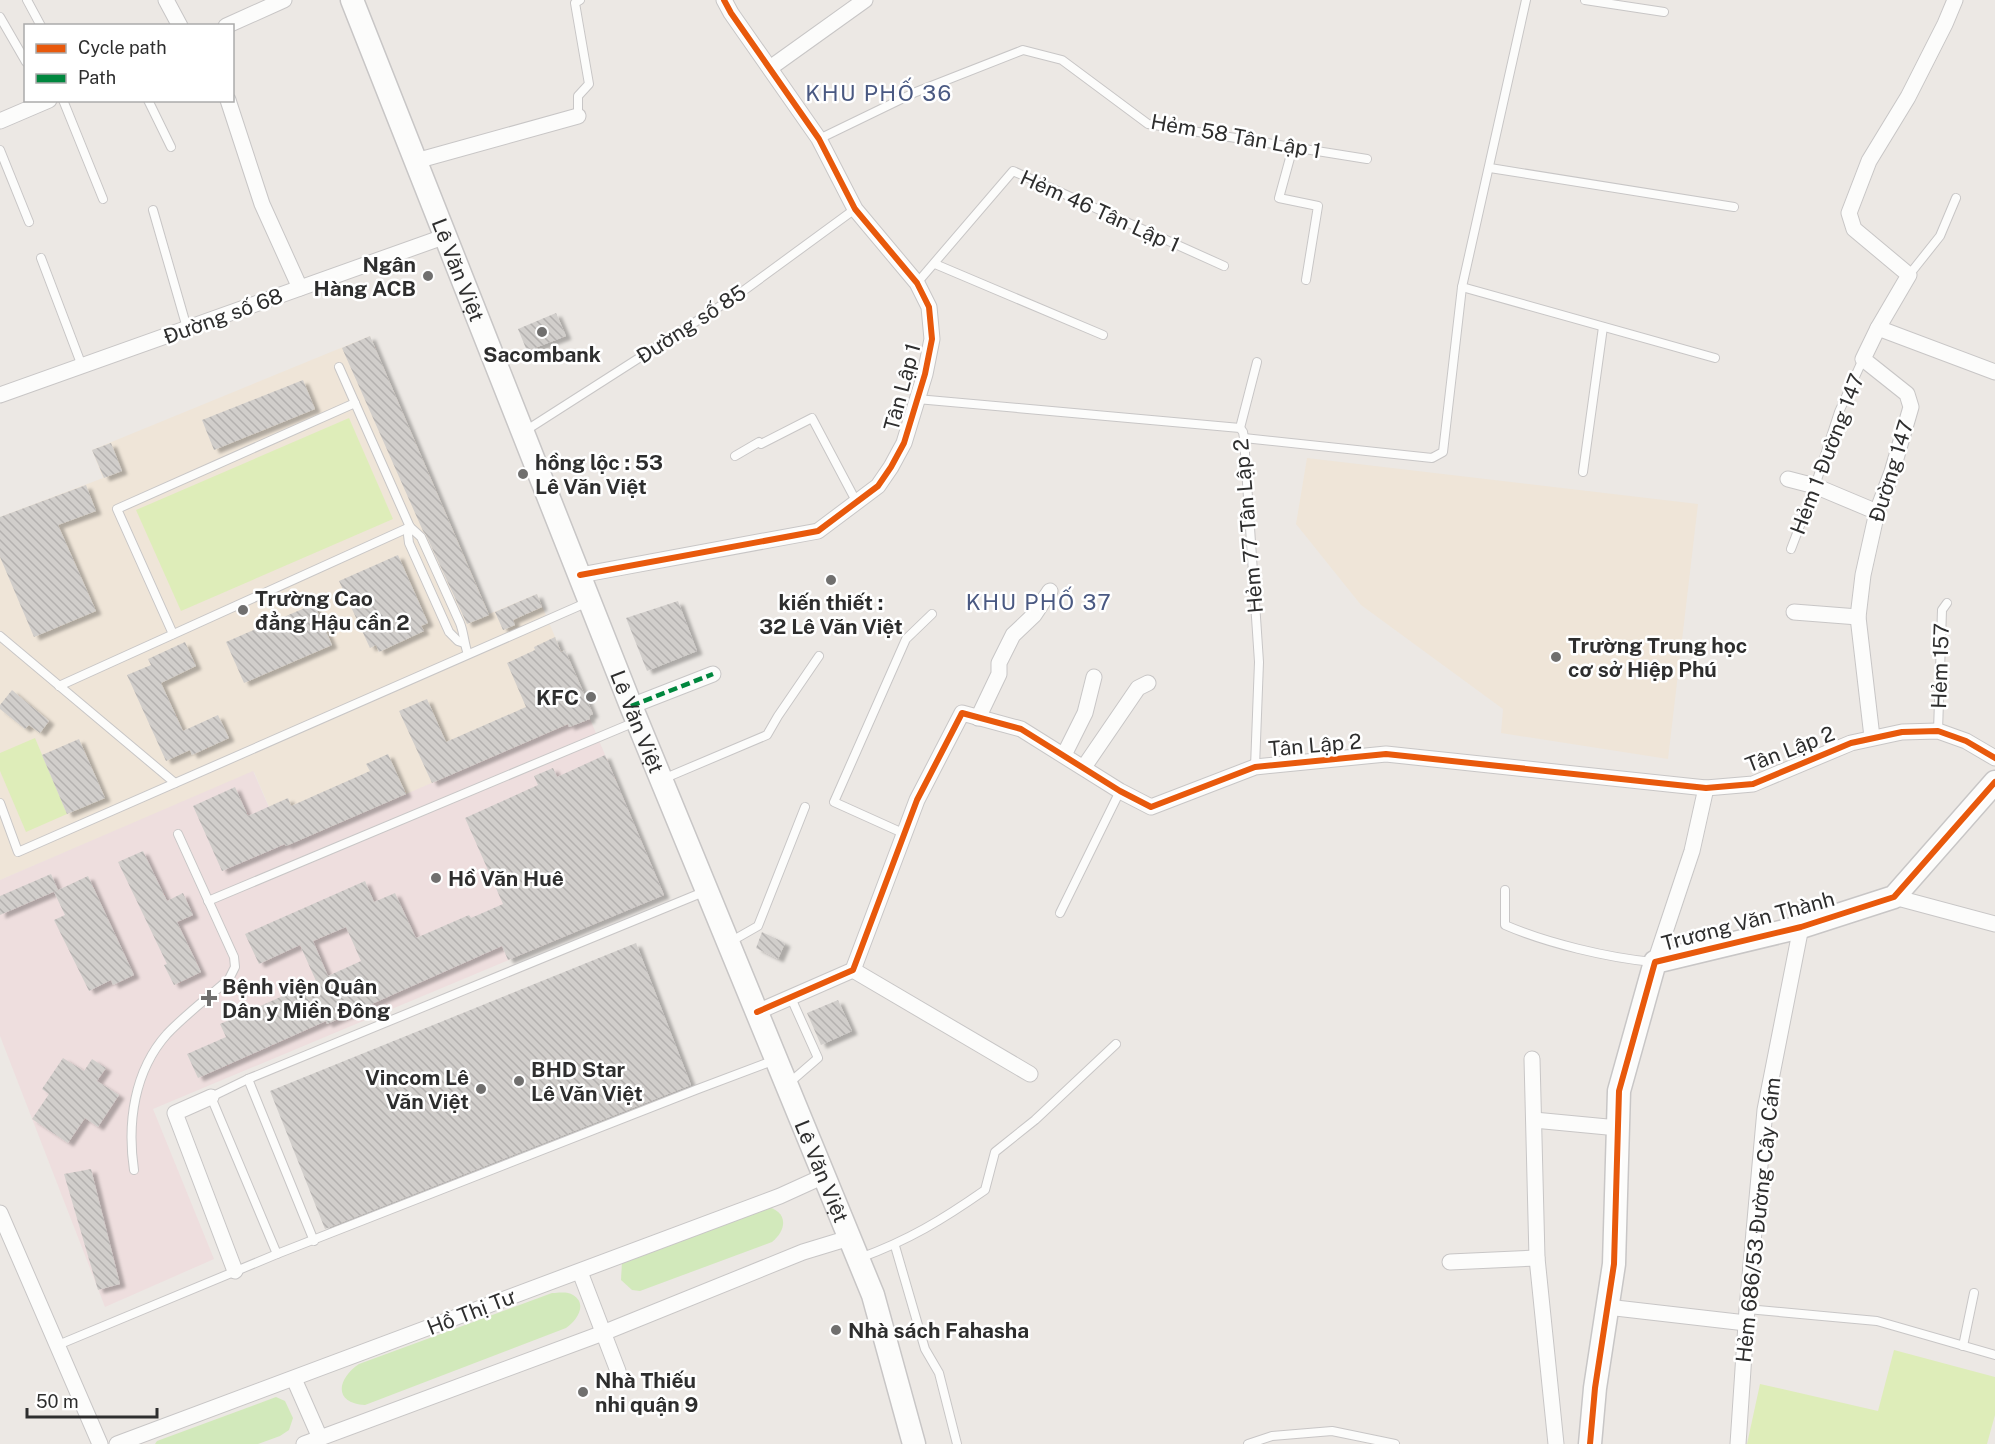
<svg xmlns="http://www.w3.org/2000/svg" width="1995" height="1444" font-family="'Public Sans',sans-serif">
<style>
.education{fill:#efe5d8}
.medical{fill:#eedede}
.park{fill:#d2e9bb}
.pitch{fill:#deedb9}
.building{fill:url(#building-back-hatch);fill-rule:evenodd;filter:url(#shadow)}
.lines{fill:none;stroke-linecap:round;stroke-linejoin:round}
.lane-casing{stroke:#c8c6c6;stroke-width:10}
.street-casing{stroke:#c8c6c6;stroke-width:17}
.secondary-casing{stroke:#c8c6c6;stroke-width:25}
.lane{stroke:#fcfcfb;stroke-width:8}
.street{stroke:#fcfcfb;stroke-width:15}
.secondary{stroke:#fcfcfb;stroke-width:22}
.quiet{stroke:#00873e;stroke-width:4.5;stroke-dasharray:9 4.5;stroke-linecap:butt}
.cycleway-casing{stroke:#fff;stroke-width:10}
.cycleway{stroke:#e8590c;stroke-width:6}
.poi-dot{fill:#706f6e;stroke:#fff;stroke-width:2}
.labels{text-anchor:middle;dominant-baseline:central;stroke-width:5;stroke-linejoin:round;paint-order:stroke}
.street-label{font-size:21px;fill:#2e2e2e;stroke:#fff}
.poi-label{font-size:21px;font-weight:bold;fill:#2e2e2e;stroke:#fff;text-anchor:start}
.neighbourhood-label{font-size:22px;letter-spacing:1.5px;fill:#4a5982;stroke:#fff}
</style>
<defs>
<pattern id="building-back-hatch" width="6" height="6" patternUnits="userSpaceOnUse" patternTransform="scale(1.5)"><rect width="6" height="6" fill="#d1cecb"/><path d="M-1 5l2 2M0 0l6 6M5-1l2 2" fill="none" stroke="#b4b1af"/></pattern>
<filter id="shadow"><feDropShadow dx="5.5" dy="3.5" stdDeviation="1.5" flood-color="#0004"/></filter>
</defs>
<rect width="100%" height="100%" fill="#ece8e4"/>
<!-- education -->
<g class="education">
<path d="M370,336L489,614L537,594L561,651L565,650L593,714L589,716L590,719L569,727L568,725L286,846L254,772L0,880V517L103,478L92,450Z"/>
<path d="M1307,458L1698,504L1668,759L1501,733L1503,709L1361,605L1296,524Z"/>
</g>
<!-- medical -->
<path class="medical" d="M590,719L664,895L153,1109L214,1259L105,1307L0,1036V880L253,771L286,846L568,724L570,727Z"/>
<!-- park -->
<g class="park">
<path d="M763,1206C787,1209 789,1228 772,1242L640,1291L632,1290L621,1280L622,1262Z"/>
<path d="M552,1293C558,1293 567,1291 573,1295C588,1304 577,1321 566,1328L365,1405C333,1403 337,1379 359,1364Z"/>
<path d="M276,1397L285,1401L293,1418L289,1430L280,1436L258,1444H155L157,1441Z"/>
</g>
<!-- pitch -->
<g class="pitch">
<path d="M349,418L393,519L181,611L136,510Z"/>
<path d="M35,738L67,814L26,832L0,771V753Z"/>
<path d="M1894,1350L1995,1377V1415L1987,1444H1747L1760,1384L1878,1411Z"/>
</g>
<!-- building -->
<g class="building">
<path d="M556,313L566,336L527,351L518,329Z"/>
<path d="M370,336L489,615L467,624L426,535L423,531L342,348Z"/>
<path d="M303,380L315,409L214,450L202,420Z"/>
<path d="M111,443L122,471L104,478L92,450Z"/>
<path d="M86,485L96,511L58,525L96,611L34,637L0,557V517Z"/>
<path d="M398,555L428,623L421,626L424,631L379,652L376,645L370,648L339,581Z"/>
<path d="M537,594L542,607L513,620L515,625L503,630L495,612Z"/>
<path d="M678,601L697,651L647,671L626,618Z"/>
<path d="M314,604L332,645L244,683L226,642Z"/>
<path d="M555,637L561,652L565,650L593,714L589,716L590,719L569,727L568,724L432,783L399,711L427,699L446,742L526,707L507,663L535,650L534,647Z"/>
<path d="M185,642L196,666L161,683L183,731L218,715L229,738L192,755L190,750L166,761L127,675L151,665L148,659Z"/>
<path d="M12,690L49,721L40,733L29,725L25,729L0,709V705Z"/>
<path d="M79,739L105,798L67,814L42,755Z"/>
<path d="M388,754L406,794L286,846L285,844L222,871L193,806L235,787L248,816L288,798L291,806L370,771L366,764Z"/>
<path d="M605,755L664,895L508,960L502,946L327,1024L326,1021L198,1078L187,1054L226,1037L220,1024L316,981L300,945L259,964L245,934L365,881L374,902L395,893L416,938L469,915L471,918L503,904L465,818L538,785L534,776L553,768L557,777ZM346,927L361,961L328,976L313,941Z"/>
<path d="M143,851L167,901L183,893L193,915L177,922L201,972L174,985L164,965L167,964L118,862Z"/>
<path d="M51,874L58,890L0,915V896Z"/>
<path d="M88,876L134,975L113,985L111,980L89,991L54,920L65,915L54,892Z"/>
<path d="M762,932L785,943L778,959L756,948Z"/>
<path d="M636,943L691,1085L325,1229L270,1091Z"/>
<path d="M838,1000L852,1031L821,1045L807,1013Z"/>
<path d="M63,1058L84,1071L92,1059L106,1068L97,1081L119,1095L98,1127L85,1118L68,1143L32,1119L49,1094L42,1089Z"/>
<path d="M91,1169L120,1284L98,1290L64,1174Z"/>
</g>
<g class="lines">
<defs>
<g id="lane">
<path d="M27,0L41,26"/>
<path d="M1585,0L1664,12"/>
<path d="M0,17L26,62"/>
<path d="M63,100L103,199"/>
<path d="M148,100L171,147"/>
<path d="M578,116V96L589,84L575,3L580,0"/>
<path d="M819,139L916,92L1023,50L1062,60L1148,124L1367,159"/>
<path d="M1293,147L1279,198L1318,206L1306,280"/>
<path d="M0,150L29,222"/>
<path d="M1490,168L1734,207"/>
<path d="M153,210L187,328"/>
<path d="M41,258L82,366"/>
<path d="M935,264L1103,335"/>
<path d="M1909,275L1940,236L1956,198"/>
<path d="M917,283L1013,171L1224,266"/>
<path d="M1462,287L1715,358"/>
<path d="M339,367L410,527L421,537L460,623C464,633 464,644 468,654"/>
<path d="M917,399L1240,428L1243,432L1244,438L1259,662L1255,767"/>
<path d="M1240,428L1257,362"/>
<path d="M525,431L739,294L855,209"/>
<path d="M1244,438L1432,458L1443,452L1462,287L1526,0"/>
<path d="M735,456L759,442L761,444L812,418L856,501"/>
<path d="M1583,472L1603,327"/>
<path d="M410,527L408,535L409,543L449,632L458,641L464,643"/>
<path d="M1791,549L1815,486L1839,412L1863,359"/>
<path d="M173,634L117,509L355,403"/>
<path d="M0,636L175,783"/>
<path d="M59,686L410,527"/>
<path d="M1938,731L1942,610L1947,603"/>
<path d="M663,779L767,735L778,716L819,656"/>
<path d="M0,803L18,852L588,602"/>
<path d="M905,834L834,802L906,639L932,614"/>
<path d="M1505,890V925C1546,943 1609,958 1653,962"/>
<path d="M208,901L635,722"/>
<path d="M1060,913L1120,791"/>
<path d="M730,942L758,926L805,807"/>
<path d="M248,1079L314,1241"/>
<path d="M788,1084L818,1058L791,998"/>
<path d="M134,1170C127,1123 134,1071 167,1034C186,1014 209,997 229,979L235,967L234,957L178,834"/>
<path d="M895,1246L925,1349L939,1373L957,1444"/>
<path d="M277,1254L211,1097L248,1079L706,891"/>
<path d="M860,1258C909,1240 942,1220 985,1190L995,1152L1035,1120L1116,1044"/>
<path d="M1747,1309L1877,1321L1995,1355"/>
<path d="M58,1345L277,1254L698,1089L775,1060"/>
<path d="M1963,1346L1974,1293"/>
<path d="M1248,1444L1272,1436L1332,1431L1395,1444"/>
</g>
<g id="street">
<path d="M166,0L180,26"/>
<path d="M226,26L284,0"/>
<path d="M770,68L865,0"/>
<path d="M228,100L262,204L300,288"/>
<path d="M0,121L49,100"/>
<path d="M416,161L578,116"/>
<path d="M1878,328L1995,372"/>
<path d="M0,395L446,236"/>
<path d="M1788,479L1815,486L1877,512"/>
<path d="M580,575L818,531L878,486L891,467L904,443L925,374L932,339L929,307L917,283L855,209L819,139L731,13L724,0"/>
<path d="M1794,612L1858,617"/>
<path d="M631,706L713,674"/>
<path d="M978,718L999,674V663L1013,635L1034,615L1050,591"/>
<path d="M1872,737L1858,617L1863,575L1877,512L1892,472L1911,407L1907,394L1863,359L1878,328L1909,275L1854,229L1849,213L1869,161L1908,97L1945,24L1955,0"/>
<path d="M1064,755L1085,713L1094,677"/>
<path d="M1084,767L1138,688L1148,683"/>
<path d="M1894,897L1995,924"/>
<path d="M1655,962L1692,851L1706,788"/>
<path d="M853,970L1030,1074"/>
<path d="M757,1012L853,970L917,800L962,713L1021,729L1120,791L1151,807L1255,767L1386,754L1706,788L1753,784L1851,743L1902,732L1938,731L1966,741L1995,758"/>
<path d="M1532,1059L1537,1258L1556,1444"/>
<path d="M211,1097L175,1113L235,1271"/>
<path d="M1534,1120L1618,1128"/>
<path d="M0,1213L100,1444"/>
<path d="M1450,1262L1537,1258"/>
<path d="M580,1272L618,1371"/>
<path d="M1607,1307L1746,1323"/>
<path d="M294,1379L320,1438"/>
<path d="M117,1444L780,1196L824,1176"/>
<path d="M304,1444L603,1333L803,1252L849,1238"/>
<path d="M1738,1444L1747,1309L1765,1110L1801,927"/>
</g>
<g id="secondary">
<path id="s1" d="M352,0L631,706L873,1295L914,1444"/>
<path d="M1590,1444L1595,1388L1614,1264L1619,1091L1655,962L1801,927L1894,897L1995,782"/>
</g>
</defs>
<!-- lane casing -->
<use href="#lane" class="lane-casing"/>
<!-- street casing -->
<use href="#street" class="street-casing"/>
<!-- secondary casing -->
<use href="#secondary" class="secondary-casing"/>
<!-- lane -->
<use href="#lane" class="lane"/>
<!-- street -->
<use href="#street" class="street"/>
<!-- secondary -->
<use href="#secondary" class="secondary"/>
<!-- quiet -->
<path class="quiet" d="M631,706L713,674"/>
<defs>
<g id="cycleway">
<path d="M580,575L818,531L878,486L891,467L904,443L925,374L932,339L929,307L917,283L855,209L819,139L731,13L724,0"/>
<path d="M757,1012L853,970L917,800L962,713L1021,729L1120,791L1151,807L1255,767L1386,754L1706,788L1753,784L1851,743L1902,732L1938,731L1966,741L1995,758"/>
<path d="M1590,1444L1595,1388L1614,1264L1619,1091L1655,962L1801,927L1894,897L1995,782"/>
</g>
</defs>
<!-- cycleway casing -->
<use href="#cycleway" class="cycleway-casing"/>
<!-- cycleway -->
<use href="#cycleway" class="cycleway"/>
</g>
<!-- markers -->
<g class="poi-dot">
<circle cx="428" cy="276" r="6"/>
<circle cx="542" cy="332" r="6"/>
<circle cx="523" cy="474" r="6"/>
<circle cx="831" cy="580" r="6"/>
<circle cx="243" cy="610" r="6"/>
<circle cx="1556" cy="657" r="6"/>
<circle cx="591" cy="697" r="6"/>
<circle cx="436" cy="878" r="6"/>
<path d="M206 989h6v6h6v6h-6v6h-6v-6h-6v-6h6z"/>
<circle cx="519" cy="1081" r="6"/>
<circle cx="481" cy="1089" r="6"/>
<circle cx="836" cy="1330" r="6"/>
<circle cx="583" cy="1392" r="6"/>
</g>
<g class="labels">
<!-- street labels -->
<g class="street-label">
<text transform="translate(1236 136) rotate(10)">Hẻm 58 Tân Lập 1</text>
<text transform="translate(1100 211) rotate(24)">Hẻm 46 Tân Lập 1</text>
<text stroke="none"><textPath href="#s1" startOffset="290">Lê Văn Việt</textPath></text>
<text transform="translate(223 316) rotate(-20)">Đường số 68</text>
<text transform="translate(691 324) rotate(-33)">Đường số 85</text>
<text transform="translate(902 387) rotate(-75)">Tân Lập 1</text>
<text transform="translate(1827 454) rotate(-69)">Hẻm 1 Đường 147</text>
<text transform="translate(1891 471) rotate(-73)">Đường 147</text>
<text transform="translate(1248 526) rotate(-95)">Hẻm 77 Tân Lập 2</text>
<text transform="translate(1940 666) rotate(-88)">Hẻm 157</text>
<text stroke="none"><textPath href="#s1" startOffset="776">Lê Văn Việt</textPath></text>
<text transform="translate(1315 745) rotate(-5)">Tân Lập 2</text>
<text transform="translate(1790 749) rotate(-21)">Tân Lập 2</text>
<text transform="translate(1748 921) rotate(-15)">Trương Văn Thành</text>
<text stroke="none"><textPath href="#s1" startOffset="1262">Lê Văn Việt</textPath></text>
<text transform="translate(1758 1220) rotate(-84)">Hẻm 686/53 Đường Cây Cám</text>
<text transform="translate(471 1312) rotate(-21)">Hồ Thị Tư</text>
</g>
<!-- poi labels -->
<g class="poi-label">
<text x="416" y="264" text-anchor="end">Ngân<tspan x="416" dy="24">Hàng ACB</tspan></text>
<text x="542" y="354" text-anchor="middle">Sacombank</text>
<text x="535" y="462">hồng lộc : 53<tspan x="535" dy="24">Lê Văn Việt</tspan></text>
<text x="255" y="598">Trường Cao<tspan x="255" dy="24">đẳng Hậu cần 2</tspan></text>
<text x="831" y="602" text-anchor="middle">kiến thiết :<tspan x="831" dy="24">32 Lê Văn Việt</tspan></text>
<text x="1568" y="645">Trường Trung học<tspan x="1568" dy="24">cơ sở Hiệp Phú</tspan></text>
<text x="579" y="697" text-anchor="end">KFC</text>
<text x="448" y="878">Hồ Văn Huê</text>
<text x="222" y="986">Bệnh viện Quân<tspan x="222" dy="24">Dân y Miền Đông</tspan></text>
<text x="531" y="1069">BHD Star<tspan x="531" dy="24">Lê Văn Việt</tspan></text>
<text x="469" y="1077" text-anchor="end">Vincom Lê<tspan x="469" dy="24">Văn Việt</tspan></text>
<text x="848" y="1330">Nhà sách Fahasha</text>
<text x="595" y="1380">Nhà Thiếu<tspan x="595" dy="24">nhi quận 9</tspan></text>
</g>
<!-- neighbourhood labels -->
<g class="neighbourhood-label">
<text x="879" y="93">KHU PHỐ 36</text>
<text x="1039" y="602">KHU PHỐ 37</text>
</g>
</g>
<!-- legend -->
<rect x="24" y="24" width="210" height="78" fill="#ffffff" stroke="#ababab" stroke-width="1.5"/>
<rect x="36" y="44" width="30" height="9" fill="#e8590c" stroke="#ababab" stroke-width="1.5"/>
<text x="78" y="54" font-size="18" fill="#2e2e2e">Cycle path</text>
<rect x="36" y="74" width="30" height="9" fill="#00873e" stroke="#ababab" stroke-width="1.5"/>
<text x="78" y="84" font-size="18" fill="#2e2e2e">Path</text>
<!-- scale -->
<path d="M27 1408v9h130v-9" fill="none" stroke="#2e2e2e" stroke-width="3"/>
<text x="36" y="1408" font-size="18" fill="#2e2e2e" stroke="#ffffff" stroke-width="4.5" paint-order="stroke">50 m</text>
</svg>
